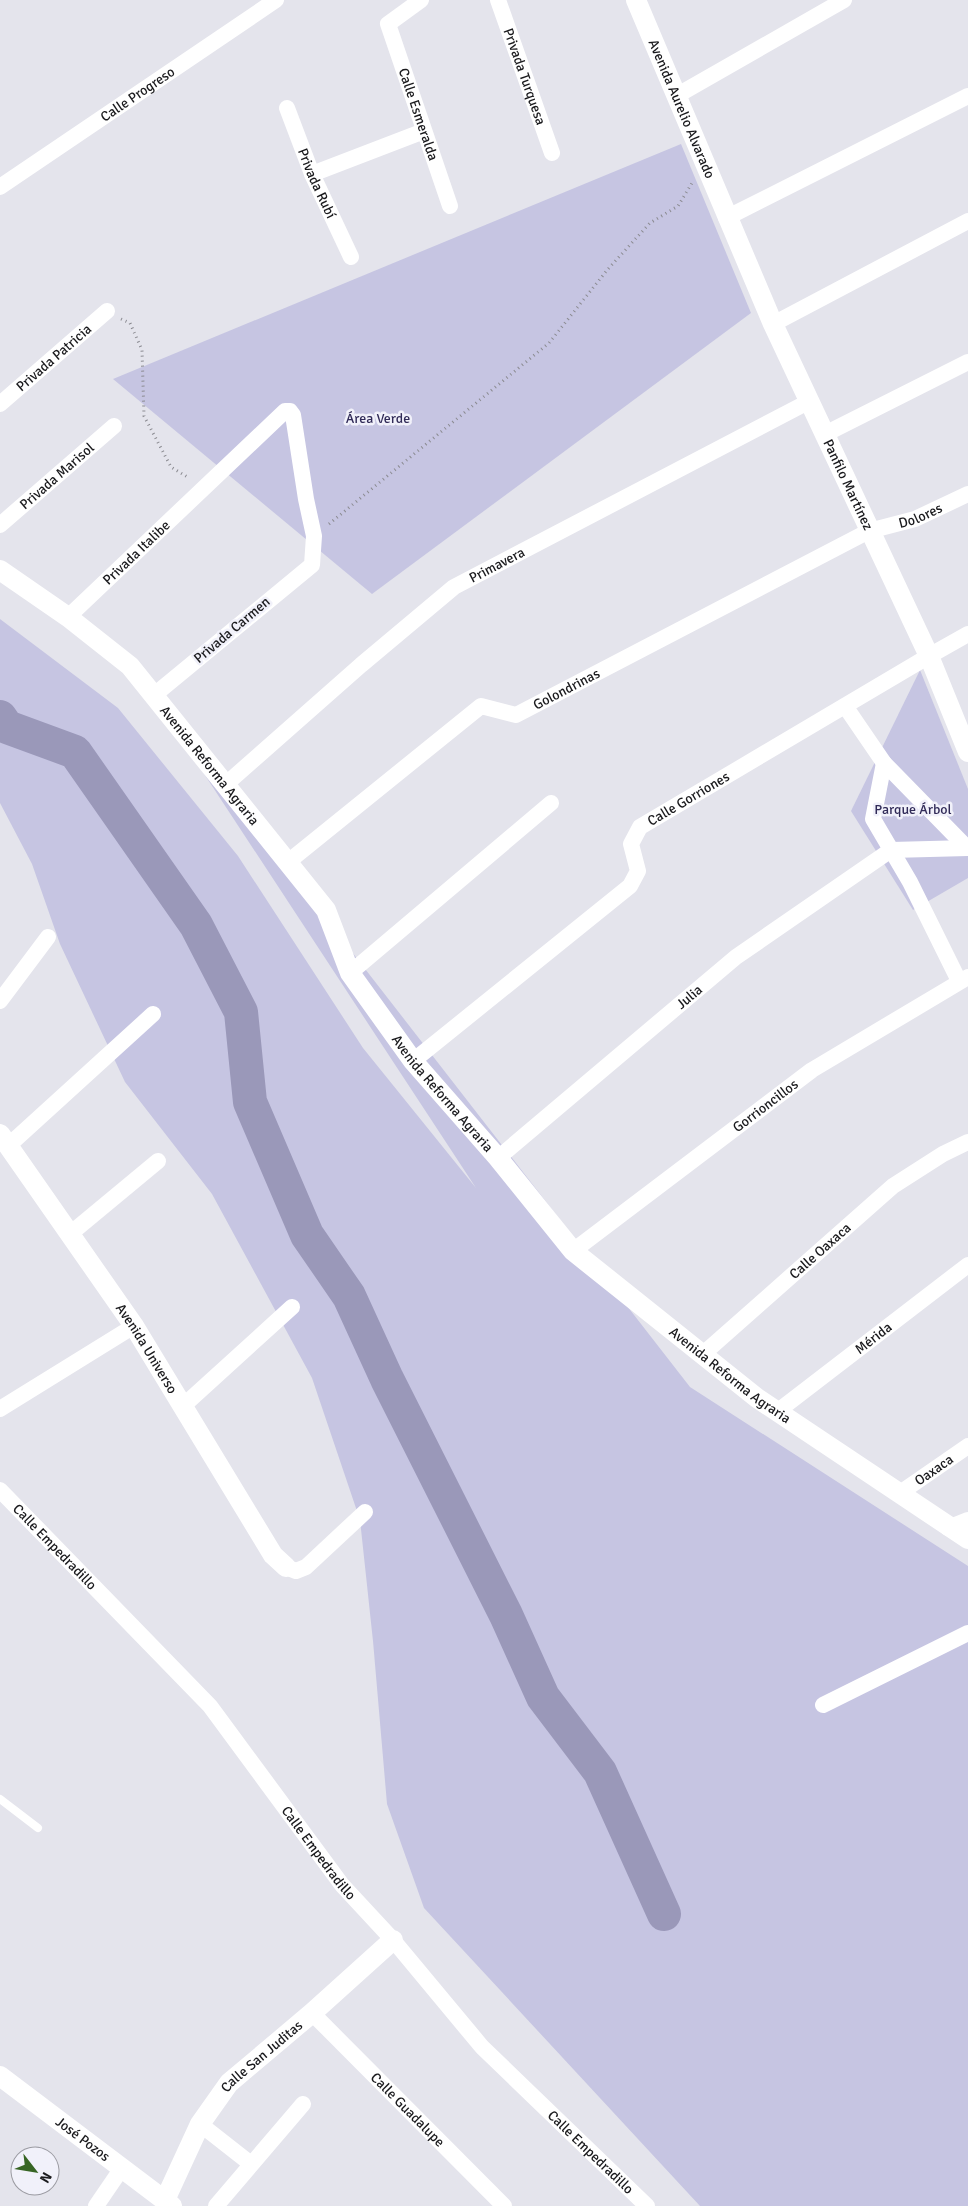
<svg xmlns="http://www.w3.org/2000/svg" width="968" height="2206" font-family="Signika,sans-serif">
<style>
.green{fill:#c6c5e2}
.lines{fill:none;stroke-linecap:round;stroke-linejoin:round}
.river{stroke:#9a98b9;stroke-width:34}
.path{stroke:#8b8b91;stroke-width:3;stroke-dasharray:1 4;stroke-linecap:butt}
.service{stroke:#fff;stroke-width:8}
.minor{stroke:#fff;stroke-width:16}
.tertiary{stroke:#fff;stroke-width:20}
.labels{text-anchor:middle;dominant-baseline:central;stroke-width:5;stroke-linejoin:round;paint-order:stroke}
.street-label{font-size:14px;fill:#1a1a1d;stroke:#f1f1fa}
.park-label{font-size:14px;fill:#312b58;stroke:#f1f1fa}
</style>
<rect width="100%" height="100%" fill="#e4e4ec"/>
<!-- green -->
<g class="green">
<path d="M681,144L751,313L372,594L113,379Z"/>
<path d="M0,619L118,708L238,856L363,1048L476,1188L153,696L690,1387L968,1566V2206H700L424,1908L387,1804L373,1641L360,1520L312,1378L212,1194L125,1082L60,944L32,864L0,803Z"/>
<path d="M920,670L968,789V878L913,910L851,811Z"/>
</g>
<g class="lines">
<!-- river -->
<path class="river" d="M0,717L7,727L75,752L196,925L241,1012L250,1102L307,1235L349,1296L387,1379L506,1615L543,1697L600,1772L664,1914"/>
<!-- path -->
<g class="path">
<path d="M121,319L130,323L142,350L144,416L171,467L189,478"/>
<path d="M329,524L549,343L608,269L650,223L678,206L692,183"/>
</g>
<!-- service -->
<path class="service" d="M0,1799L38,1828"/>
<!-- minor -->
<g class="minor">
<path id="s1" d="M421,0L388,24L450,206"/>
<path id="s2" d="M498,0L552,153"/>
<path d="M676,96L844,0"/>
<path id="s3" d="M287,108L312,174L351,257"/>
<path d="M312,174L424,131"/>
<path id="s4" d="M0,187L276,0"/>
<path d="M726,218L968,96"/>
<path d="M773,324L968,221"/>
<path id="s5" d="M0,404L107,311"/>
<path d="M825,434L968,362"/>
<path id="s6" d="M0,525L114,426"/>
<path id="s7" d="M68,617L285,411H290L293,415L306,499L314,536L312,565L153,696"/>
<path d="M845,706L884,763L966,847"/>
<path d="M884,763L873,819L910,882L959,981"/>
<path id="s8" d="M225,785L361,665L454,587L808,402"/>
<path id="s9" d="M288,862L481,706L516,715L869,531L915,519L968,494"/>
<path d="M350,973L551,803"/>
<path d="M0,1001L48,937"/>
<path id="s10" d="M413,1061L630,886L638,871L631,844L640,827L929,656L968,634"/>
<path d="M8,1146L153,1014"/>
<path id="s11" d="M498,1158L736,957L891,850L968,848"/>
<path d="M70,1234L158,1161"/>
<path id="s12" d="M573,1251L812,1070L968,977"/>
<path id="s13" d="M703,1354L893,1186L943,1154L968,1142"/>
<path d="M182,1407L292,1307"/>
<path d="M0,1409L134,1326"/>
<path id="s14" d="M778,1411L968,1265"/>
<path id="s15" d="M0,1490L210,1706L342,1885L393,1940L482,2047L647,2206"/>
<path id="s16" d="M900,1493L968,1446"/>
<path d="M948,1528L968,1520"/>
<path d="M286,1567L296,1571L306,1567L365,1512"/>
<path d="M823,1705L968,1633"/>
<path id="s17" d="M312,2013L504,2206"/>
<path d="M200,2124L251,2164"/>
<path d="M96,2206L122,2168"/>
<path d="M216,2206L303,2104"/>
</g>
<!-- tertiary -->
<g class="tertiary">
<path id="s18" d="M636,0L773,324L929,656L968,752"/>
<path id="s19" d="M0,570L68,617L130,666L326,910L350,973L413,1061L498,1158L573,1251L757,1398L968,1539"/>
<path id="s20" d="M0,1134L134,1326L273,1555L286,1567"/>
<path id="s21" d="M0,2076L172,2206"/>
<path id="s22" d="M165,2200L200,2124L229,2083L312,2013L393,1940"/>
</g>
</g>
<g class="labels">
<!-- street labels -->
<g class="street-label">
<text stroke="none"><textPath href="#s2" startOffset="81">Privada Turquesa</textPath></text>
<text stroke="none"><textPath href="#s4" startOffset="166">Calle Progreso</textPath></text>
<text stroke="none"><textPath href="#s18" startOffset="118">Avenida Aurelio Alvarado</textPath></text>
<text stroke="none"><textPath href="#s1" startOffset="136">Calle Esmeralda</textPath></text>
<text stroke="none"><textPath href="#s3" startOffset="81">Privada Rubí</textPath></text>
<text stroke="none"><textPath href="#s5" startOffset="71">Privada Patricia</textPath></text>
<text stroke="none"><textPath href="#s6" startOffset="75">Privada Marisol</textPath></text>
<text stroke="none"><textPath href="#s18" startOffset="529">Panfilo Martínez</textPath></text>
<text stroke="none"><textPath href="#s9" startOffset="736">Dolores</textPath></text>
<text stroke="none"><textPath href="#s7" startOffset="94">Privada Italibe</textPath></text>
<text stroke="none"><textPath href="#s8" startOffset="351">Primavera</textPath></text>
<text transform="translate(232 630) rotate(-40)">Privada Carmen</text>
<text stroke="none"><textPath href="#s9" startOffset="341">Golondrinas</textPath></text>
<text stroke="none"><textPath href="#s19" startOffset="289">Avenida Reforma Agraria</textPath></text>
<text stroke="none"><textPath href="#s10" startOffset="399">Calle Gorriones</textPath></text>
<text stroke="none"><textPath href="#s11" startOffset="250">Julia</textPath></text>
<text stroke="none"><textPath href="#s19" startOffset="694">Avenida Reforma Agraria</textPath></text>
<text stroke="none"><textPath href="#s12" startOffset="241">Gorrioncillos</textPath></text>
<text stroke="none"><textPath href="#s13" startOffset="156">Calle Oaxaca</textPath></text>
<text stroke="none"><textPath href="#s14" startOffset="120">Mérida</textPath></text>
<text stroke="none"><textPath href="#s20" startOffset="260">Avenida Universo</textPath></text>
<text stroke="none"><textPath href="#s19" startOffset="1099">Avenida Reforma Agraria</textPath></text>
<text stroke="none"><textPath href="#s16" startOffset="41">Oaxaca</textPath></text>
<text stroke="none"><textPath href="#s15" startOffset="79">Calle Empedradillo</textPath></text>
<text stroke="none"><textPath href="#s15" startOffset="484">Calle Empedradillo</textPath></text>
<text stroke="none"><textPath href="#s22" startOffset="176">Calle San Juditas</textPath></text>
<text stroke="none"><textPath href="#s17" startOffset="136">Calle Guadalupe</textPath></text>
<text stroke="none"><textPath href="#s21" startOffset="104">José Pozos</textPath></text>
<text stroke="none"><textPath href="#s15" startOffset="889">Calle Empedradillo</textPath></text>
</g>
<!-- park labels -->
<g class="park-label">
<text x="378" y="418">Área Verde</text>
<text x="913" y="809">Parque Árbol</text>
</g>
</g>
<!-- north arrow -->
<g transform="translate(35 2171) rotate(121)"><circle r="24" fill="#f1f1fa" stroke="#9b9ba2"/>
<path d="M0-4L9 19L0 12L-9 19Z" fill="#376524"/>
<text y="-8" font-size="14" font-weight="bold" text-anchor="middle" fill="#1a1a1d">N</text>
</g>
</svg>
